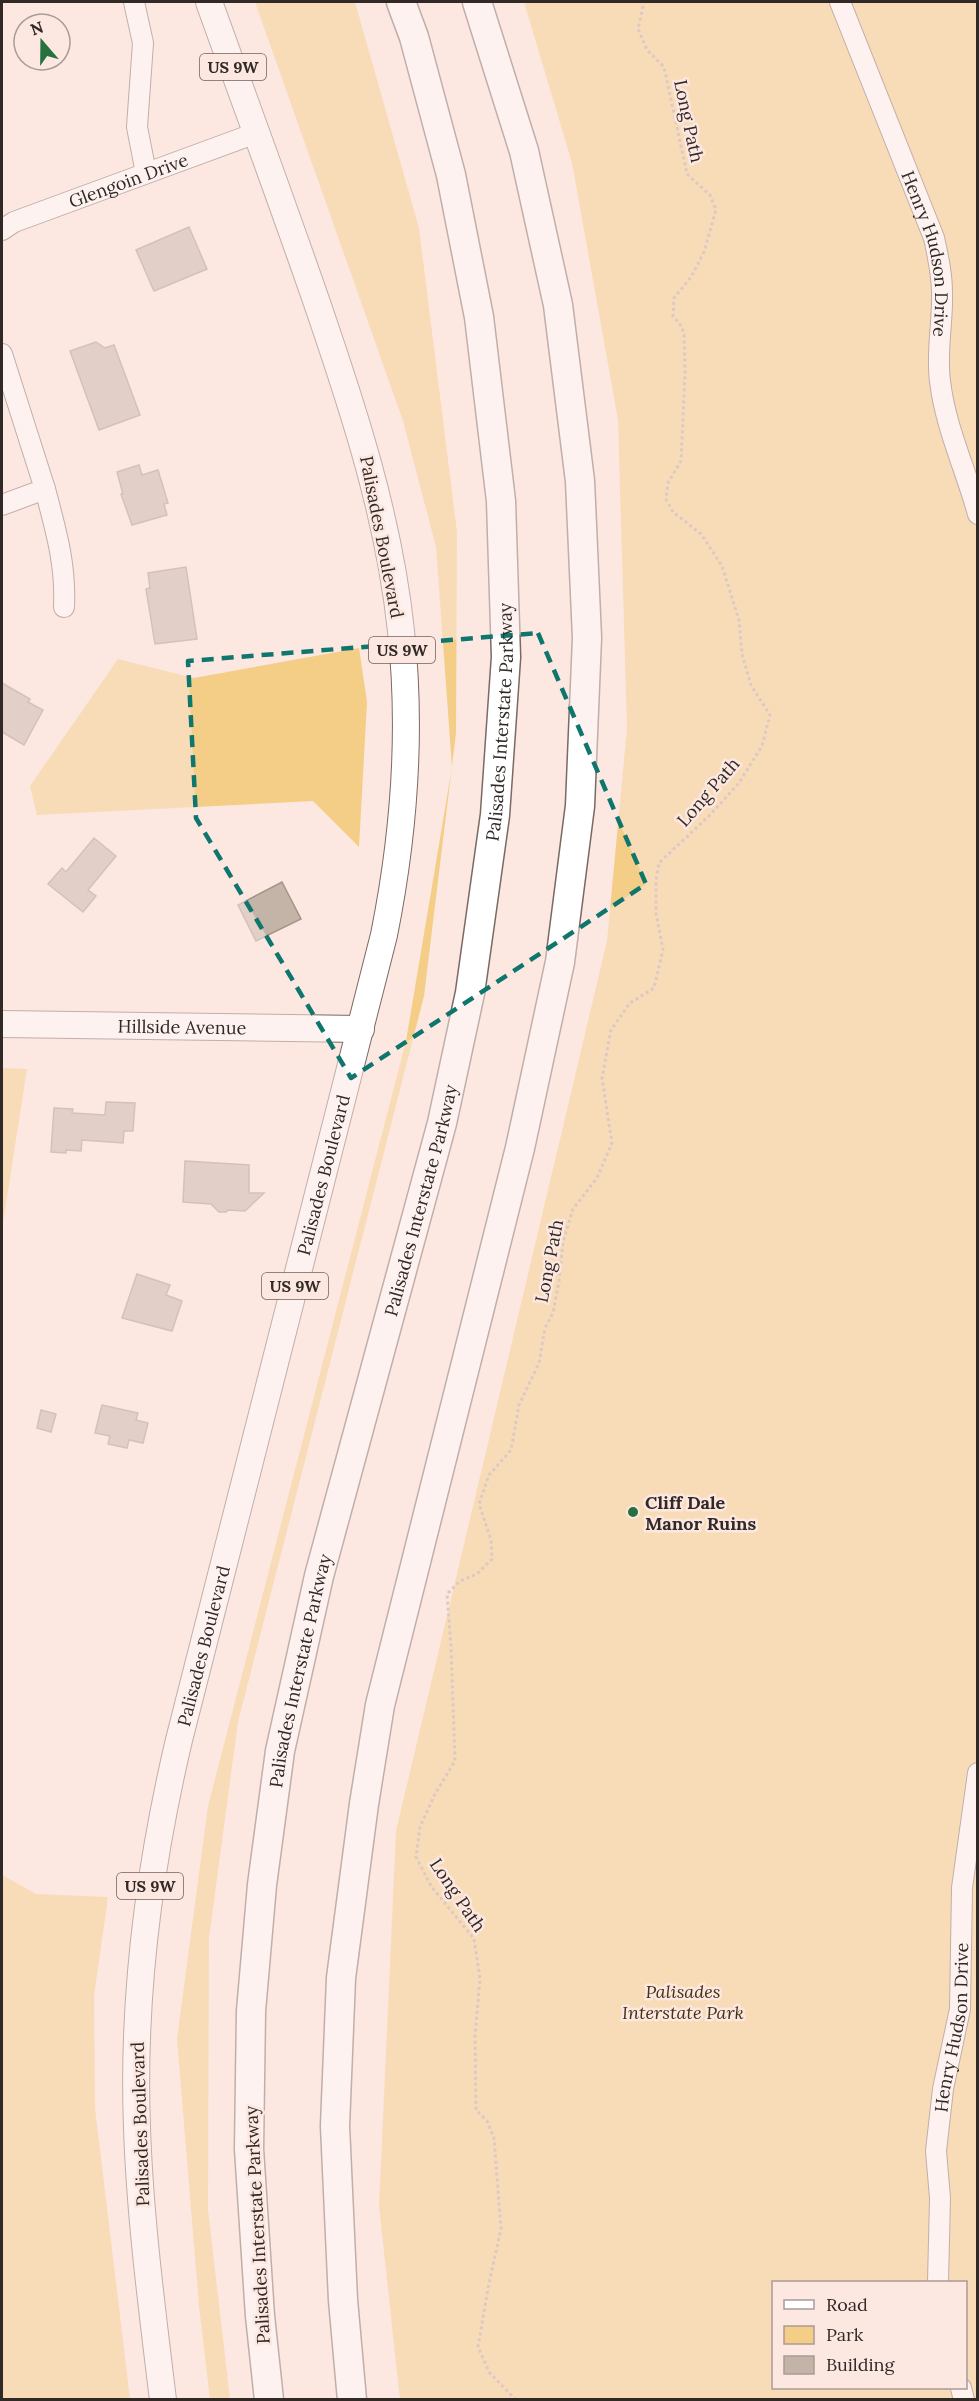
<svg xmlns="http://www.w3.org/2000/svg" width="979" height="2401" font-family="Lora,serif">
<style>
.green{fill:#f4ce86;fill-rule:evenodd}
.building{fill:#c4b4a8;stroke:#a39489;stroke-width:1.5}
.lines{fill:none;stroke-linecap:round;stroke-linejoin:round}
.minor-casing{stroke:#7b6964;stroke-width:22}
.major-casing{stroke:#7b6964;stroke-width:28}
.highway-casing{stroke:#7b6964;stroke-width:31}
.path{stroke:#b6a5a0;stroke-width:3;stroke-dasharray:3 3;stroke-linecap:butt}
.minor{stroke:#fff;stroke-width:20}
.major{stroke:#fff;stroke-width:26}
.highway{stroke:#fff;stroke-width:28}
.marked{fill:none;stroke:#0f766e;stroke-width:4.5;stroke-dasharray:12 8;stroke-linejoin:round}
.poi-dot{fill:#27713f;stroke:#fce7e1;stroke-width:2}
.labels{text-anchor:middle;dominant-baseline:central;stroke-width:5;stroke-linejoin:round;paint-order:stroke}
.shield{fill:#fce7e1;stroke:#6d625e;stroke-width:1.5}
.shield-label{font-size:16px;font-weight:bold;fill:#302926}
.street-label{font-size:18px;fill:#302926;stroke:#fce7e1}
.poi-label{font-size:18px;font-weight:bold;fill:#302926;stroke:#fce7e1;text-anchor:start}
.park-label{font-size:18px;font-style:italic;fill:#443312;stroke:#fce7e1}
</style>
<rect width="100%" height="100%" fill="#fce7e1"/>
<!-- green -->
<g class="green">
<path d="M255,2H355L419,228L457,532L456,733L424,996L238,1722L209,1938L208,2209L230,2399L210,2400L199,2306L177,2039L208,1806L406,1041L452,767L436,547L403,421Z"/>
<path d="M524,2H977V2399L400,2400L379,2206L396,1831L607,941L627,728L618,420L572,163ZM774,2282H966V2388H774Z"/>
<path d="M359,648L367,702L359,847L313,801L37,815L30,786L118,659L194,678Z"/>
<path d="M2,1068L27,1069L2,1229Z"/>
<path d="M2,1875L36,1894L108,1897L94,1996L95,2108L130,2399H2Z"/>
</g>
<!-- building -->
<g class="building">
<path d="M189,227L207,269L154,291L136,250Z"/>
<path d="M96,342L105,348L114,345L140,415L99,430L70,351Z"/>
<path d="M139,465L142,475L158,470L168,503L164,504L167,515L132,525L121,494H123L117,472Z"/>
<path d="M186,567L197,639L155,644L146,589L150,588L148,573Z"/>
<path d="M2,683L30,699L28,702L43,710L24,745L2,732Z"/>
<path d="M94,838L116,856L88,890L96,896L83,912L48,884L62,868L66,872Z"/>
<path d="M282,882L301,919L256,941L238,905Z"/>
<path d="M106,1102L135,1103L133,1131H124L123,1143L82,1140L81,1151L66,1150V1153L51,1152L54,1108L73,1109L72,1113L105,1115Z"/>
<path d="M185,1161L249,1165V1193H264L245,1211L228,1210L226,1212H219L211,1204L183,1202Z"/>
<path d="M137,1274L170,1285L166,1295L182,1301L172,1331L122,1318Z"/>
<path d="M102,1405L138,1413L136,1420L148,1423L143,1443L129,1440L127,1448L108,1444L110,1436L95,1433Z"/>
<path d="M41,1410L56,1414L51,1432L37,1428Z"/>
</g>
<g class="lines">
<defs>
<g id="minor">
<path d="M134,2L143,43L137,127L146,173"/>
<path id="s1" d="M840,2L934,238C938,256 942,274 942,293C943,323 936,351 940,381C945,426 966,470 978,514"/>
<path id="s2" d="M2,230L14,222L256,133"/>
<path d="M2,354L45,489L2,505"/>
<path d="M45,489C56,531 66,564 64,607"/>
<path id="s3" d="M938,2282L940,2198L936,2151L943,2089L960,2009L962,1888L978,1773"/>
<path d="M961,2388L964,2400"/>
</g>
<g id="major">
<path id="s4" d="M2,1024L361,1029"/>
<path id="s5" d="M163,2400C152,2309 140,2218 137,2128C132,1997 149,1867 179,1740L384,935C404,835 412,733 401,631C389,517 354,411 317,303C282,202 245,102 209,2"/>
</g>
<g id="highway">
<path id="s6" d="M269,2400L260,2316L249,2149L251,2011L262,1885L280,1751L319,1576L442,1123L470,993L495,815L506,657L501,501L479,317L451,175L414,37L401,2"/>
<path d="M352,2400L343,2300L335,2126L341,1978L364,1804L380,1705L520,1148L560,962L580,806L587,638L580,481L558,305L524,151L477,2"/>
</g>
</defs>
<!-- minor casing -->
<use href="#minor" class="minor-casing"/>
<!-- major casing -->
<use href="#major" class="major-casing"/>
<!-- highway casing -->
<use href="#highway" class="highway-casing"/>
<!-- path -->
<path class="path" d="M516,2400L489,2372L478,2347L489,2283L501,2229L494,2138L487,2121L476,2110L475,2036L480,1979L474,1939L431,1886L416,1857L420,1827L435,1794L455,1761L451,1647L447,1594L460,1581L477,1574L492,1559L491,1540L479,1504L489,1475L511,1450L519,1405L539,1363L545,1328L553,1313L559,1281L563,1242L573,1209L597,1178L612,1143L602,1078L611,1030L630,1003L654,988L663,950L656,913V880L659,863L711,814L739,783L762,746L770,715L751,685L742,654L739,620L722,566L701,534L673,512L666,499L668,483L681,461L685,374L684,335L682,327L673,316L674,298L691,277L704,252L716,210L710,195L687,174L664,67L647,50L638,29L644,2"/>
<!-- minor -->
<use href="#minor" class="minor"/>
<!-- major -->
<use href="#major" class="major"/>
<!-- highway -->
<use href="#highway" class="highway"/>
</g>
<!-- marked area -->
<path d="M0 0H979V2401H0ZM538,633L646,884L351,1078L196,818L188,661Z" fill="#fce7e1" fill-opacity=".55" fill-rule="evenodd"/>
<path class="marked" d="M538,633L646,884L351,1078L196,818L188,661Z"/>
<!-- markers -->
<circle class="poi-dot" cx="633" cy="1512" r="6"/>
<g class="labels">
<!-- shield labels -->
<g class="shield">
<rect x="200" y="54" width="66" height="26" rx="4.5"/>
<rect x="369" y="637" width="66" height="26" rx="4.5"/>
<rect x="262" y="1273" width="66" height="26" rx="4.5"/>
<rect x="117" y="1873" width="66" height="26" rx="4.5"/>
</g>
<g class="shield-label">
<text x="233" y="67">US 9W</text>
<text x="402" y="650">US 9W</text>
<text x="295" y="1286">US 9W</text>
<text x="150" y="1886">US 9W</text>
</g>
<!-- street labels -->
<g class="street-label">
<text transform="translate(689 121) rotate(78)">Long Path</text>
<text stroke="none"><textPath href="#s2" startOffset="136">Glengoin Drive</textPath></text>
<text stroke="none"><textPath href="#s1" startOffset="268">Henry Hudson Drive</textPath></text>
<text transform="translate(382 537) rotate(79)">Palisades Boulevard</text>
<text stroke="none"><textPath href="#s6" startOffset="1706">Palisades Interstate Parkway</textPath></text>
<text transform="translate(708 792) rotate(-49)">Long Path</text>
<text stroke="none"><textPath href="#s4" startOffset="180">Hillside Avenue</textPath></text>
<text stroke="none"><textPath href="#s5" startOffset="1248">Palisades Boulevard</textPath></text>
<text stroke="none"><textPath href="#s6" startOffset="1220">Palisades Interstate Parkway</textPath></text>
<text transform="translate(549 1261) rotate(-79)">Long Path</text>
<text stroke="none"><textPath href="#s5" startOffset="762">Palisades Boulevard</textPath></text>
<text stroke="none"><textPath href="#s6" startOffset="734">Palisades Interstate Parkway</textPath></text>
<text transform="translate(458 1895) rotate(56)">Long Path</text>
<text stroke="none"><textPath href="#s3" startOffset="256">Henry Hudson Drive</textPath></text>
<text transform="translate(140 2124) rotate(-92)">Palisades Boulevard</text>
<text transform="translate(257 2225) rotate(-93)">Palisades Interstate Parkway</text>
</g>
<!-- poi labels -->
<g class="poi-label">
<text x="645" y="1502">Cliff Dale<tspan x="645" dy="21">Manor Ruins</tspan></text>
</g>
<!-- park labels -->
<g class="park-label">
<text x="683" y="1991">Palisades<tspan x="683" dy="21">Interstate Park</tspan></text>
</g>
</g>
<!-- border -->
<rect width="979" height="2401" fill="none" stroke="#302926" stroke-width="6"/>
<!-- legend -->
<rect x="772" y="2281" width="195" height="108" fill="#fce7e1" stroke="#aa9b96" stroke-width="1.5"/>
<rect x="784" y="2300" width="30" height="9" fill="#ffffff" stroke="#aa9b96" stroke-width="1.5"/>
<text x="826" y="2311" font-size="18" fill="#302926">Road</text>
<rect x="784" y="2326" width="30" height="18" fill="#f4ce86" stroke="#aa9b96" stroke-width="1.5"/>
<text x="826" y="2341" font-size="18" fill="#302926">Park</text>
<rect x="784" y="2356" width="30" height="18" fill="#c4b4a8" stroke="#aa9b96" stroke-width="1.5"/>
<text x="826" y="2371" font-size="18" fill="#302926">Building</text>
<!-- north arrow -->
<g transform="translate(42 42) rotate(340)"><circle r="28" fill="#fce7e1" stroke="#aa9b96" stroke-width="1.5"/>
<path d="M0-4.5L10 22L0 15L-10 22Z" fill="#27713f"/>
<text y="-9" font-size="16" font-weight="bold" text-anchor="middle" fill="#302926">N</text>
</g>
</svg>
